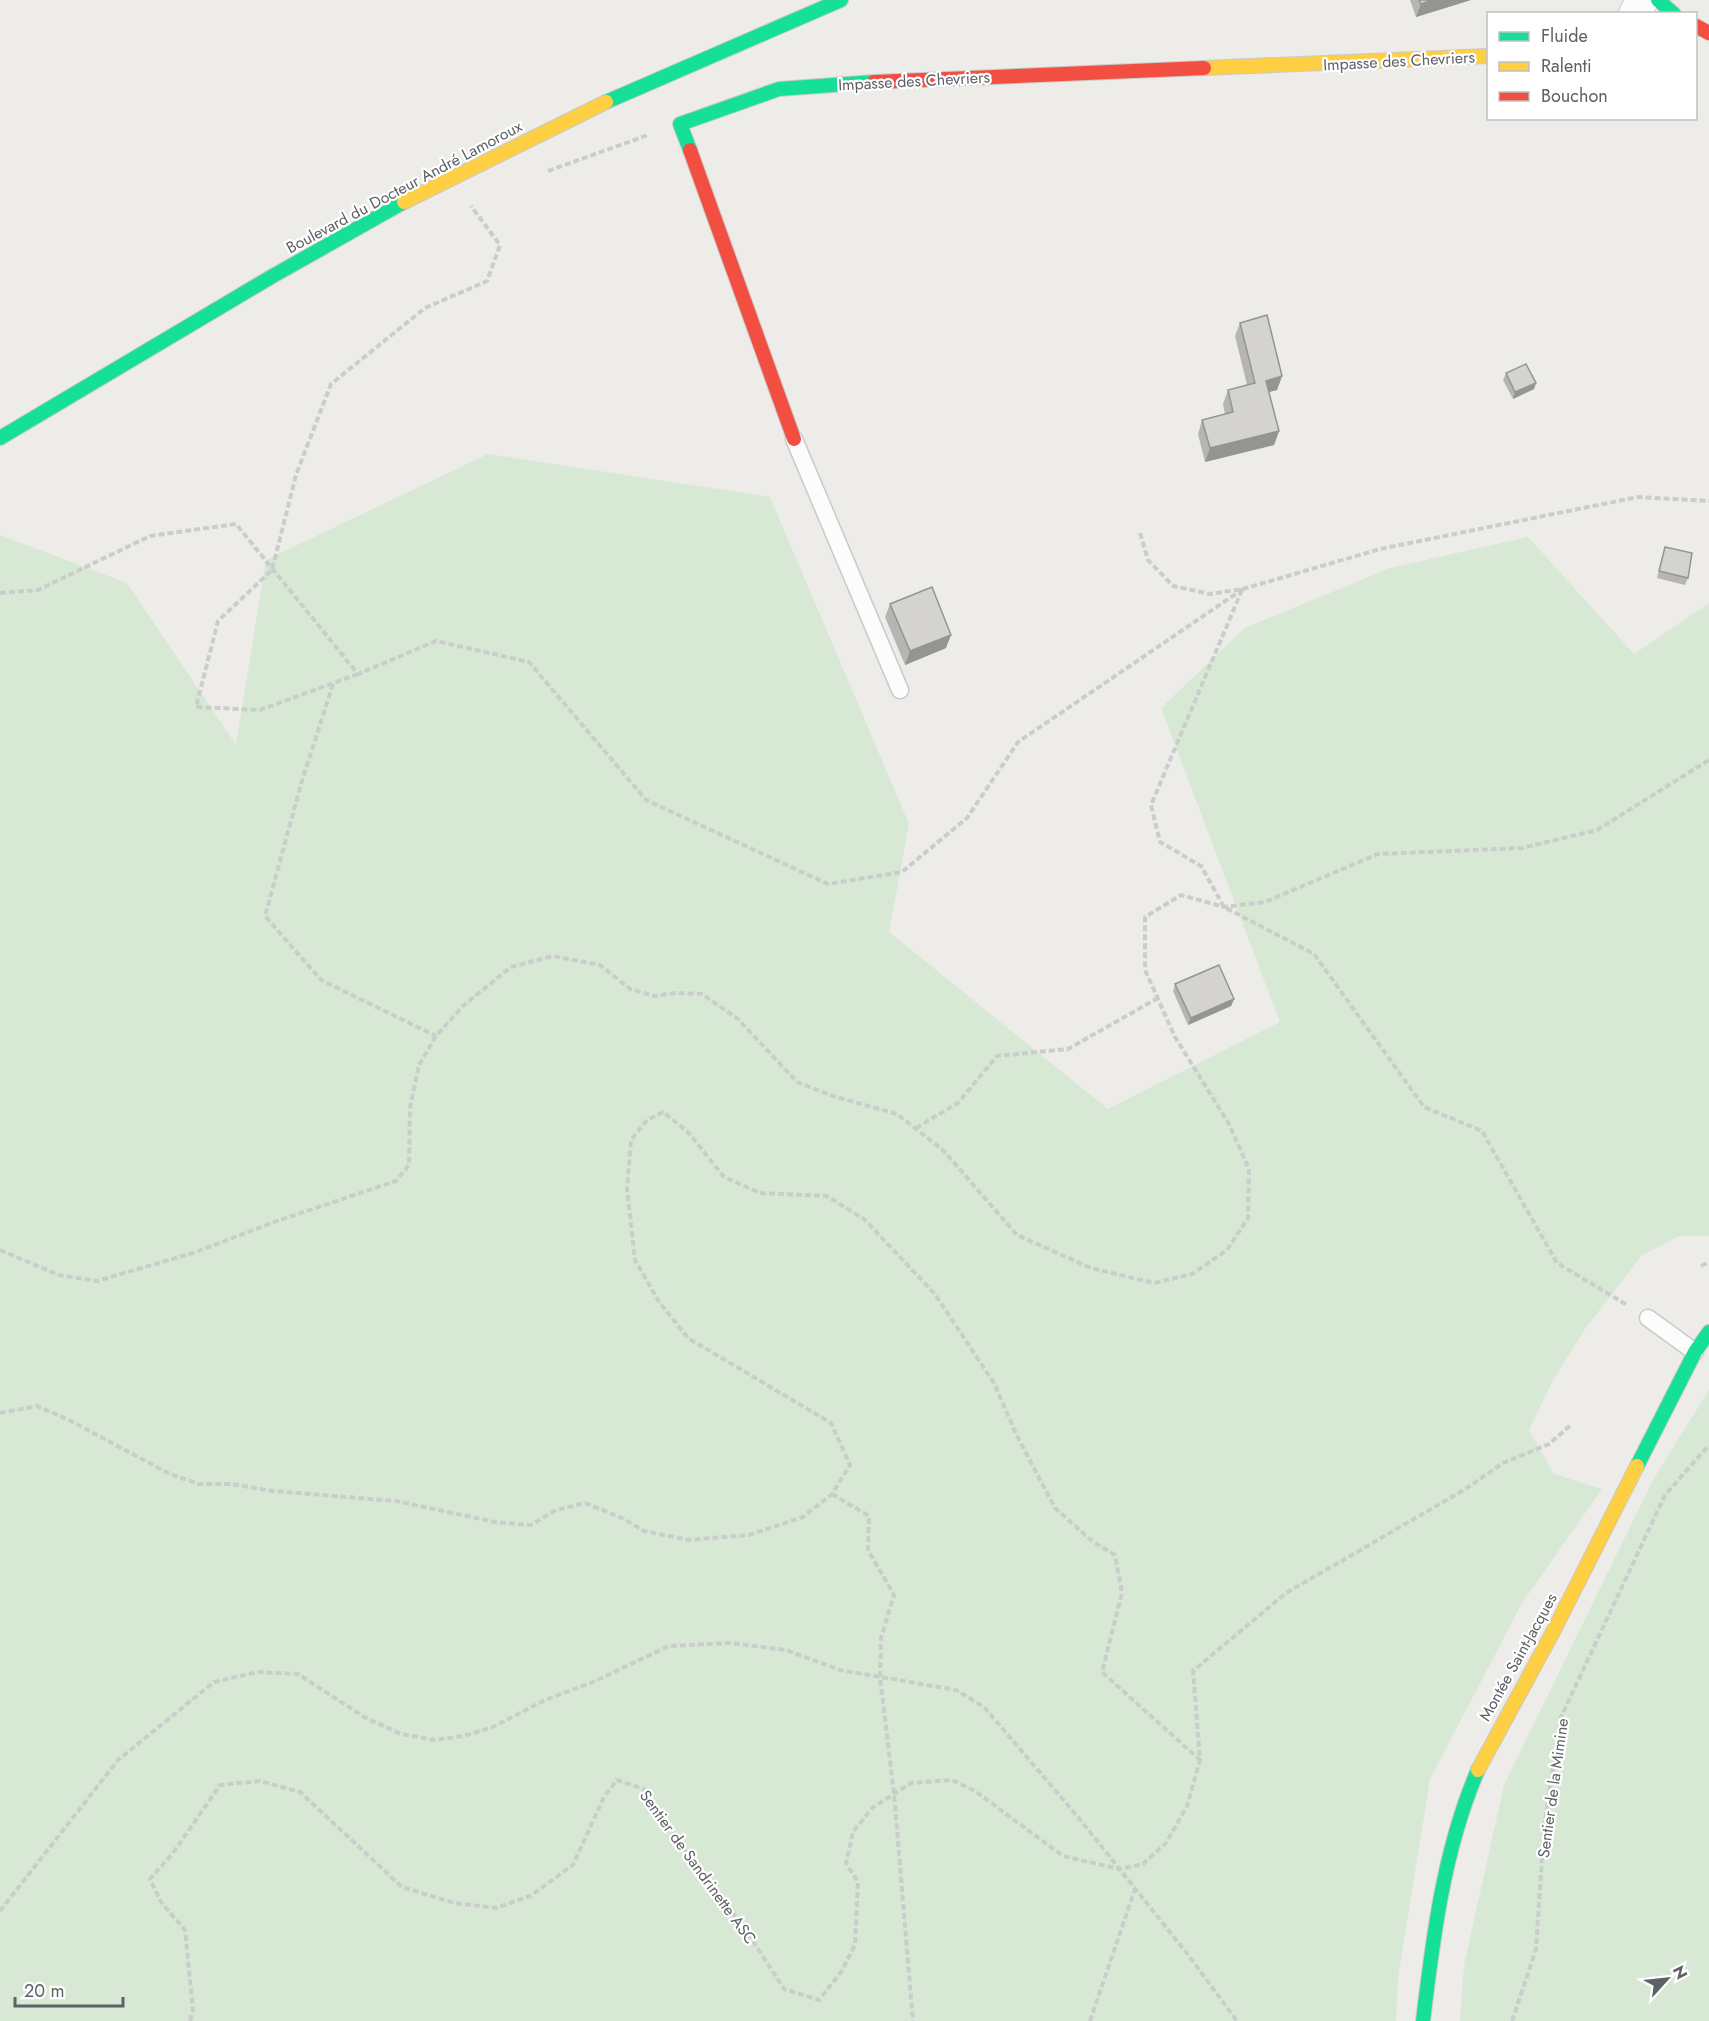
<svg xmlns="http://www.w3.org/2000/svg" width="1709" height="2021" font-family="Jost,sans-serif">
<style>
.green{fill:#d7e8d5}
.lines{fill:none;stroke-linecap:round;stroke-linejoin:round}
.lane-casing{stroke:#cacaca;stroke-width:19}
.street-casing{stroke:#cacaca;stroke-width:34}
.fast-casing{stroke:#cacac9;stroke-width:16}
.slow-casing{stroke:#cacac9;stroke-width:16}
.jam-casing{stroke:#cacac9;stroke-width:16}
.path{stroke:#c9cecb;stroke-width:4;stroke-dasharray:6 3;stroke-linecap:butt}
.lane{stroke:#fcfcfc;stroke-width:16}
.street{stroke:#fcfcfc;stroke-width:32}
.fast{stroke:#16e098;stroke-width:14}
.slow{stroke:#ffcf43;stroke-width:14}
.jam{stroke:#f24e42;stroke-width:14}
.wall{fill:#b6b5b4}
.shaded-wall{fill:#949492}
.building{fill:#d4d3d1;stroke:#949492;stroke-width:1.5}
.labels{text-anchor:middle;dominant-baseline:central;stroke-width:4.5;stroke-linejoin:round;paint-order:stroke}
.street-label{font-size:16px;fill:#5e6165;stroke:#fff}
</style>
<rect width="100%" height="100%" fill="#edece8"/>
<!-- green -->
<g class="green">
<path d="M488,454L770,497L909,824L889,932L1108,1109L1280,1022L1161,708L1245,628L1390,568L1528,537L1634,654L1709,603V1236H1679L1641,1256L1585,1329L1552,1382L1529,1430L1554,1474L1602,1489L1522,1603L1430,1779L1398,1978L1396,2021H0V535L127,583L236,745L266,560Z"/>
<path d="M1709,1390V2021H1460L1464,1965L1504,1785L1653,1480Z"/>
</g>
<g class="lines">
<defs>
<g id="lane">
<path d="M794,439L900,690"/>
<path d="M1648,1318L1695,1352"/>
</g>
<path id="street" d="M1635,14L1642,0"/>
<g id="fast">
<path d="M1658,0L1674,14"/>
<path d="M606,102L841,0"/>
<path d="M690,150L680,124L779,89L874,82"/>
<path d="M0,438L271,277L404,202"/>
<path d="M1637,1466L1695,1352L1709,1332"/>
<path d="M1423,2021C1433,1937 1444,1848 1478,1770"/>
</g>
<g id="slow">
<path d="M1204,68L1488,56"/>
<path d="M404,202L606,102"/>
<path d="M1478,1770L1554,1630L1637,1466"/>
</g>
<g id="jam">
<path d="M1696,26L1709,33"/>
<path d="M874,82L1204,68"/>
<path d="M690,150L794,439"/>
</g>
</defs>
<!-- lane casing -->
<use href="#lane" class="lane-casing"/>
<!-- street casing -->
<use href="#street" class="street-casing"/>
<!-- fast casing -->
<use href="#fast" class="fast-casing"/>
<!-- slow casing -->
<use href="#slow" class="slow-casing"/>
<!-- jam casing -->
<use href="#jam" class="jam-casing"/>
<!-- path -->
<g class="path">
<path d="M548,171L648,135"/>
<path d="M1140,533L1148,560L1173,586L1210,594L1243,589L1380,549L1638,497L1709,501"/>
<path d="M1242,590L1151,805L1160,842L1201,866L1224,907L1314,954L1424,1107L1482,1131L1557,1263L1627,1305"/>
<path d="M0,593L38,590L150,536L236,524L358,674L436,641L529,662L646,800L828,884L902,872L967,818L1018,742L1243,589"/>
<path d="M358,674L260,710L196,707L218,621L272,570L296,475L331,384L425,308L487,281L500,245L471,206"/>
<path d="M333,684L301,784L265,916L321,980L436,1036"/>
<path d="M916,1128L958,1103L997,1056L1068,1049L1158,998"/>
<path d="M0,1250L59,1275L97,1281L193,1253L277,1221L396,1181L409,1165L410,1107L419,1065L436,1036L464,1005L511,967L553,956L600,965L630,989L654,996L675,993L702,994L738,1019L797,1082L836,1097L897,1114L943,1150L1017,1235L1091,1268L1154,1283L1192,1274L1227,1250L1248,1218L1249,1169L1229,1124L1175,1037L1145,970V917L1181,895L1224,907L1265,902L1378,854L1522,848L1597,830L1709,760"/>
<path d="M1701,1266L1709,1262"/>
<path d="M0,1413L37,1406L67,1419L170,1474L199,1484H232L273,1491L396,1501L495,1522L531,1525L556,1510L585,1503L622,1518L644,1531L689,1540L749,1535L803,1517L832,1494L850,1465L831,1423L688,1338L659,1302L635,1260L627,1189L631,1140L647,1120L663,1112L687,1131L724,1177L760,1193L827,1196L864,1219L934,1293L994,1383L1016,1434L1055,1508L1092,1541L1115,1555L1122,1593L1102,1672L1200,1760"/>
<path d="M832,1494L869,1516L868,1550L894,1595L881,1638L880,1677L894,1794L913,2021"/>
<path d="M0,1911L118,1760L214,1682L258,1672L298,1674L366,1718L401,1734L434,1740L464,1736L493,1727L545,1700L593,1682L669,1646L730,1643L786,1650L840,1670L956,1690L984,1707L1078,1817L1189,1956L1237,2021"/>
<path d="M190,2021L193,2010L185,1930L161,1902L150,1879L173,1853L220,1785L260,1781L300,1792L402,1887L454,1903L496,1908L530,1896L573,1865L604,1797L617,1780L644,1789L676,1839L745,1929L784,1989L819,2000L841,1972L855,1945L858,1882L846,1863L853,1832L872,1808L911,1783L952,1780L975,1791L1063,1856L1119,1869L1143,1864L1166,1843L1187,1806L1200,1760L1193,1671L1286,1593L1464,1490L1503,1463L1549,1444L1571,1425"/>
<path d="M1090,2021L1135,1889"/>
<path d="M1512,2021L1536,1949L1544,1827L1561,1717L1665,1495L1709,1445"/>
</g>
<!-- lane -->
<use href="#lane" class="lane"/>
<!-- street -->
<use href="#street" class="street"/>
<!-- fast -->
<use href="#fast" class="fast"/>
<!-- slow -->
<use href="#slow" class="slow"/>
<!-- jam -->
<use href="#jam" class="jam"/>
</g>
<!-- wall -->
<g class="wall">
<path d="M1410,0H1471L1416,17Z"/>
<path d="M1240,323L1282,376L1277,390L1269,392L1279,431L1274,445L1205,462L1198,434L1202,420L1225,414L1223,404L1228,390L1247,385L1235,336Z"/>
<path d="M1506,373L1536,383L1534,389L1513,399L1503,380Z"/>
<path d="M1665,547L1688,578L1685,585L1657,578Z"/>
<path d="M890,604L946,648L905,665L885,617Z"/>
<path d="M1175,984L1234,999L1231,1006L1188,1025L1173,991Z"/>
</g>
<!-- shaded-wall -->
<g class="shaded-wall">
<path d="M1432,0H1471L1416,17L1421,4Z"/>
<path d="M1282,376L1277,390L1261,394L1266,381Z"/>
<path d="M1536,383L1534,389L1513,399L1515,392Z"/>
<path d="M1279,431L1274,445L1205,462L1210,448Z"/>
<path d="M951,635L946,648L905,665L910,651Z"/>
<path d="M1234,999L1231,1006L1188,1025L1191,1018Z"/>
</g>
<!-- building -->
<g class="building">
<path d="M1419,0H1432L1421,4Z"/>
<path d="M1267,315L1282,376L1266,381L1279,431L1210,448L1202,420L1233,412L1228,390L1255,383L1240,323Z"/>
<path d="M1526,364L1536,383L1515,392L1506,373Z"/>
<path d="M1665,547L1692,553L1688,578L1659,571Z"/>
<path d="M932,587L951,635L910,651L890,604Z"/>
<path d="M1219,965L1234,999L1191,1018L1175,984Z"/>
</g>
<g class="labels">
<!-- street labels -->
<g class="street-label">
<text transform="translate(1399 61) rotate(-3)">Impasse des Chevriers</text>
<text transform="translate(914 81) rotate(-3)">Impasse des Chevriers</text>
<text transform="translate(404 187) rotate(-28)">Boulevard du Docteur André Lamoroux</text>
<text transform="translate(1518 1657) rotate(-61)">Montée Saint-Jacques</text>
<text transform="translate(1553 1788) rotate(-82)">Sentier de la Mimine</text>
<text transform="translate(698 1867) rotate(54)">Sentier de Sandrinette ASC</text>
</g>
</g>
<!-- legend -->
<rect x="1487" y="12" width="210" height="108" fill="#ffffff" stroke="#bfc0c1" stroke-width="1.5"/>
<rect x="1499" y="32" width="30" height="9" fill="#16e098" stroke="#bfc0c1" stroke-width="1.5"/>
<text x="1541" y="42" font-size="18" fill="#5e6165">Fluide</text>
<rect x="1499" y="62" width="30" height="9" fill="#ffcf43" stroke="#bfc0c1" stroke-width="1.5"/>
<text x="1541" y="72" font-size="18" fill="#5e6165">Ralenti</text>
<rect x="1499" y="92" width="30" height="9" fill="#f24e42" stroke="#bfc0c1" stroke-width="1.5"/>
<text x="1541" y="102" font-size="18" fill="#5e6165">Bouchon</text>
<!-- north arrow -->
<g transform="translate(1667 1979) rotate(63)" stroke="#ffffff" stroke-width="4.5" paint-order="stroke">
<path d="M0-4.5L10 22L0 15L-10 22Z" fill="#5e6165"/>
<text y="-9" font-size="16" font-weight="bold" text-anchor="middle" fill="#5e6165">N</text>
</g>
<!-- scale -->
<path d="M15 1997v9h108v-9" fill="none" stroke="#5e6165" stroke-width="3"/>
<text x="24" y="1997" font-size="18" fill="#5e6165" stroke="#ffffff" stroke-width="4.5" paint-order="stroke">20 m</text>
</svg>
